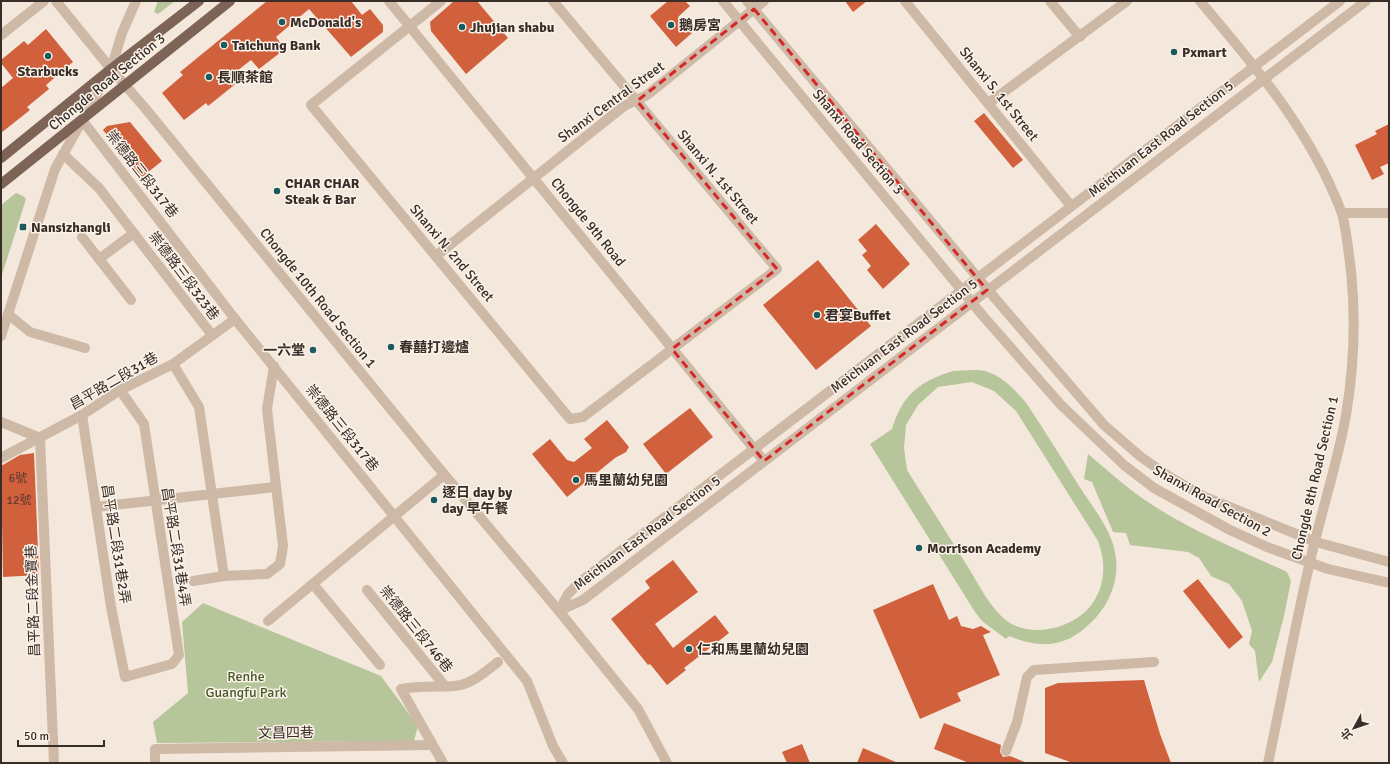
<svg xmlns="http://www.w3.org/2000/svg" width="1390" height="764" font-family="Signika,'Noto Sans TC',sans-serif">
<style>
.green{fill:#b7c59a;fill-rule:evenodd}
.building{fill:#d1603d}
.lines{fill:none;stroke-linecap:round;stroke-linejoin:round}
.minor{stroke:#ceb8a6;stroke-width:10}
.major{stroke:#7d6457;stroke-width:10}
.marked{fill:none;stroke:#d62828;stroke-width:3;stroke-dasharray:8 5;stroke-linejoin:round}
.poi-dot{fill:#195b5f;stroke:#fbf3e9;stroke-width:1.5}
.labels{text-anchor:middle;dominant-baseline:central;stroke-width:3;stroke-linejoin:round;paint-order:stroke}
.number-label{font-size:12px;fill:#5f3a2d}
.poi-label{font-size:14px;font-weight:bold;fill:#392d28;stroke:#fbf3e9;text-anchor:start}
.street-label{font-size:14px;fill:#392d28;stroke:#fbf3e9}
.park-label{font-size:14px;fill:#485a29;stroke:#fbf3e9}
</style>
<rect width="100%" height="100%" fill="#f4e8dc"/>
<!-- green -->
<g class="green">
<path d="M158,1H175L158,14L154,12Z"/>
<path d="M16,193L23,196L26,199L1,278V205Z"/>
<path d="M953,371C963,371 976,369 985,371C1003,376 1015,390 1027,404C1045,431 1062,459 1079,486C1093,508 1114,532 1116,559C1119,586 1105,612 1085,628C1061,649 1036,647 1009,636L1006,639L982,621L975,612L870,444L892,429C902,395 920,381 953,371ZM972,382L994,391L1016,411L1098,541C1107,565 1105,590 1088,609C1069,629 1031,638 1007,621C990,608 979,585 968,567C948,535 927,502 907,470L904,448L906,425L918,405L938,387Z"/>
<path d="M1088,454C1104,467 1119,481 1135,493C1181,527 1235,548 1287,572L1291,581L1284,616L1272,662L1259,682L1255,651L1249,644L1252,631L1242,601L1229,584L1211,576L1199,558L1188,552L1130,545L1126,533L1113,532L1092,482L1084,479Z"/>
<path d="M203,603L381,676L418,726L414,741L157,743L153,722L188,693L182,622Z"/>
</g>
<!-- building -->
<g class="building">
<path d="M267,1H351L362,15L370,9L383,25V32L351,57L309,9L276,37L285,49L259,69L251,60L232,75L238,82L208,106L206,103L184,120L162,93L183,75L180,72Z"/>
<path d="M454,1H477L508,38L466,74L431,31L430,22Z"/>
<path d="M668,1H685L690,6L678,17L692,33L676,47L650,16Z"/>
<path d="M845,1H867L853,12Z"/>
<path d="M46,29L73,62L46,85L49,89L27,107L30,110L1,133V88L13,78L1,63V60L24,41L28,45Z"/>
<path d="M984,113L1023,160L1013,168L974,121Z"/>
<path d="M130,122L162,161L142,177L103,130L107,126Z"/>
<path d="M1389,124V163L1380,167L1384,174L1372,180L1355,145L1377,134L1375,131Z"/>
<path d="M876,224L910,264L883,289L867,270L871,266L862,255L867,251L858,240Z"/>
<path d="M818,260L871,326L816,370L763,305Z"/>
<path d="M690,408L713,437L666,474L643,444Z"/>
<path d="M607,420L629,447L626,452L615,458L567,497L532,454L550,439L567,460L574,462L592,448L584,439Z"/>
<path d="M34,453L39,575L3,577L1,466L20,455Z"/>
<path d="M673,560L698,592L655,624L673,648L715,615L729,633L684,668L686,670L667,685L650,664L648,665L611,619L650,588L645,581Z"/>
<path d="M1198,579L1243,637L1229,649L1183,591Z"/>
<path d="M933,584L949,620L957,616L961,626L973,629L981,626L991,632L983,635L1000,675L957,693L961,701L920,719L873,610Z"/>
<path d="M1144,680L1160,734L1171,763H1073L1045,753V688L1058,683Z"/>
<path d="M944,723L1001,745L1000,752L1003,757L1010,756L1027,763H969L934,749Z"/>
<path d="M802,744L810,763H787L782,752Z"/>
<path d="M863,748L898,763H857Z"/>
</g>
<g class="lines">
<!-- minor -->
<g class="minor">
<path d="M56,1L111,69L145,108L438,467L559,611L638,709L667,763"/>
<path d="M389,1L764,461"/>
<path d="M441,1L311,105L570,419L583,417L777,269L553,1"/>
<path d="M723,1L983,316L1061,405L1124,465L1154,488L1230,530L1267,547L1328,569L1389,583"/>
<path d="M747,1L999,303L1104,425L1141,457L1170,477L1205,497L1316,542L1389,562"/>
<path d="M905,1L1071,206"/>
<path d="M1050,1L1080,37"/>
<path d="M1200,1C1255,66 1310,130 1341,211C1346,224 1349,256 1351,271C1356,319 1354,367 1346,415C1337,466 1320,515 1309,566C1294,631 1282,697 1268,763"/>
<path d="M1,35L44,1"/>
<path d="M989,103L1127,1"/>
<path d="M82,120L235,319L527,681L553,746L563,763"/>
<path d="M63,154L99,188L212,335"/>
<path d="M1342,213H1389"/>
<path d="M82,237L131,300"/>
<path d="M436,256L624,106L647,95L764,1"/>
<path d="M99,259L134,233"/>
<path d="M8,314L30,332L85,348"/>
<path d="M1,336L55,169L111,69L122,33L136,1"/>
<path d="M173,364L199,407L224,576"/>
<path d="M82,415L111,607L125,677L172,664L179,655L144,424L120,390"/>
<path d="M1,422L40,438L54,763"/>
<path d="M1,458L82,415L120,390L173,364L235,319"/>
<path d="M96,507L275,487"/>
<path d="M193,581L224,576L267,574L280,564L283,546L267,409L274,366"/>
<path d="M313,584L380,665"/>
<path d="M367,590L444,685"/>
<path d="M559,611L583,600L1366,1"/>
<path d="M559,611L568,594L580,582L1340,1"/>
<path d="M268,621L444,475"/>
<path d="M1006,751L1017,722L1027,677L1034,670L1154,662"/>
<path d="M155,763V749L432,745"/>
<path d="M443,763L401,689C419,686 436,687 454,686C471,685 485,672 498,662"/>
</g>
<!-- major -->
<g class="major">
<path d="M1,158L111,69L199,1"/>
<path d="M1,184L230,1"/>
</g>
</g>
<!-- marked area -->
<path class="marked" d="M754,9L987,290L764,461L672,349L777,269L637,101Z"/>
<!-- markers -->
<g class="poi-dot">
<circle cx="282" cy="22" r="4"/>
<circle cx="671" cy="25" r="4"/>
<circle cx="462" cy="27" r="4"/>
<circle cx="224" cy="45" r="4"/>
<circle cx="1174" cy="52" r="4"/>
<circle cx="48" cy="56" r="4"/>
<circle cx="209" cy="77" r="4"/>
<circle cx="277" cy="191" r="4"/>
<rect x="19" y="223" width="8" height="8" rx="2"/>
<circle cx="817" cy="315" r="4"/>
<circle cx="391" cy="347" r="4"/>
<circle cx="313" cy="350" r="4"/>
<circle cx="576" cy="480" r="4"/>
<circle cx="434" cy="500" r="4"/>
<circle cx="919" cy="548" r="4"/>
<circle cx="689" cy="649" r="4"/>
</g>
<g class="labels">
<!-- number labels -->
<g class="number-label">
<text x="18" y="478">6號</text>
<text x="19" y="500">12號</text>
</g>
<!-- poi labels -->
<g class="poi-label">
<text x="290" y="22">McDonald's</text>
<text x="679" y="25">鵝房宮</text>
<text x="470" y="27">Jhujian shabu</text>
<text x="232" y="45">Taichung Bank</text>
<text x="1182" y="52">Pxmart</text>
<text x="48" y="71" text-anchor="middle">Starbucks</text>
<text x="217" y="77">長順茶館</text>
<text x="285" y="183">CHAR CHAR<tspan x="285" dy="16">Steak &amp; Bar</tspan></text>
<text x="31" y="227">Nansizhangli</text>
<text x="825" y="315">君宴Buffet</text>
<text x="399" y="347">春囍打邊爐</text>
<text x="305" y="350" text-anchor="end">一六堂</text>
<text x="584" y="480">馬里蘭幼兒園</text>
<text x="442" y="492">逐日 day by<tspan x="442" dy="16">day 早午餐</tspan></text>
<text x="927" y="548">Morrison Academy</text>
<text x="697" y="649">仁和馬里蘭幼兒園</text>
</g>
<!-- street labels -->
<g class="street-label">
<text transform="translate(107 82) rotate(-39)">Chongde Road Section 3</text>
<text transform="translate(999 94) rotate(51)">Shanxi S. 1st Street</text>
<text transform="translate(611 102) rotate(-36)">Shanxi Central Street</text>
<text transform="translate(1161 139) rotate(-38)">Meichuan East Road Section 5</text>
<text transform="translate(858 142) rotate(50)">Shanxi Road Section 3</text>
<text transform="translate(142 174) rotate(52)">崇德路三段317巷</text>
<text transform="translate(718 177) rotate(50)">Shanxi N. 1st Street</text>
<text transform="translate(588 222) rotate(51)">Chongde 9th Road</text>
<text transform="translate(452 253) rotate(50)">Shanxi N. 2nd Street</text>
<text transform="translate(184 276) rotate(53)">崇德路三段323巷</text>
<text transform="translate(318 298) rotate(51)">Chongde 10th Road Section 1</text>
<text transform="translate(904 336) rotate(-37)">Meichuan East Road Section 5</text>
<text transform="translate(114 381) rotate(-30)">昌平路二段31巷</text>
<text transform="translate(342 428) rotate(51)">崇德路三段317巷</text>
<text transform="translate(1315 478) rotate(-77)">Chongde 8th Road Section 1</text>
<text transform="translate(1212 501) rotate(29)">Shanxi Road Section 2</text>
<text transform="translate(647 533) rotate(-37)">Meichuan East Road Section 5</text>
<text transform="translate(116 544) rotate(81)">昌平路二段31巷2弄</text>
<text transform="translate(176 547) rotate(81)">昌平路二段31巷4弄</text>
<text transform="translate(33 601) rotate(-92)">昌平路二段金寶巷</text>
<text transform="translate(416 629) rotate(51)">崇德路三段746巷</text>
<text transform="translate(286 733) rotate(-1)">文昌四巷</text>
</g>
<!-- park labels -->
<g class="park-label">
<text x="246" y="676">Renhe<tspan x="246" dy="16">Guangfu Park</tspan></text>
</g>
</g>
<!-- border -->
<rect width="1390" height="764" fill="none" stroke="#392d28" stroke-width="4"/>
<!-- north arrow -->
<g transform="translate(1354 728) rotate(230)" stroke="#fbf3e9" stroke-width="3" paint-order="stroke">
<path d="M0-3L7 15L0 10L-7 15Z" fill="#392d28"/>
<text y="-6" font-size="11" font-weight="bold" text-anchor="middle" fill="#392d28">北</text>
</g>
<!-- scale -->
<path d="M18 740v6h86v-6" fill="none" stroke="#392d28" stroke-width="2"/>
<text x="24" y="740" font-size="12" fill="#392d28" stroke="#fbf3e9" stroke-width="3" paint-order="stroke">50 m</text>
</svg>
